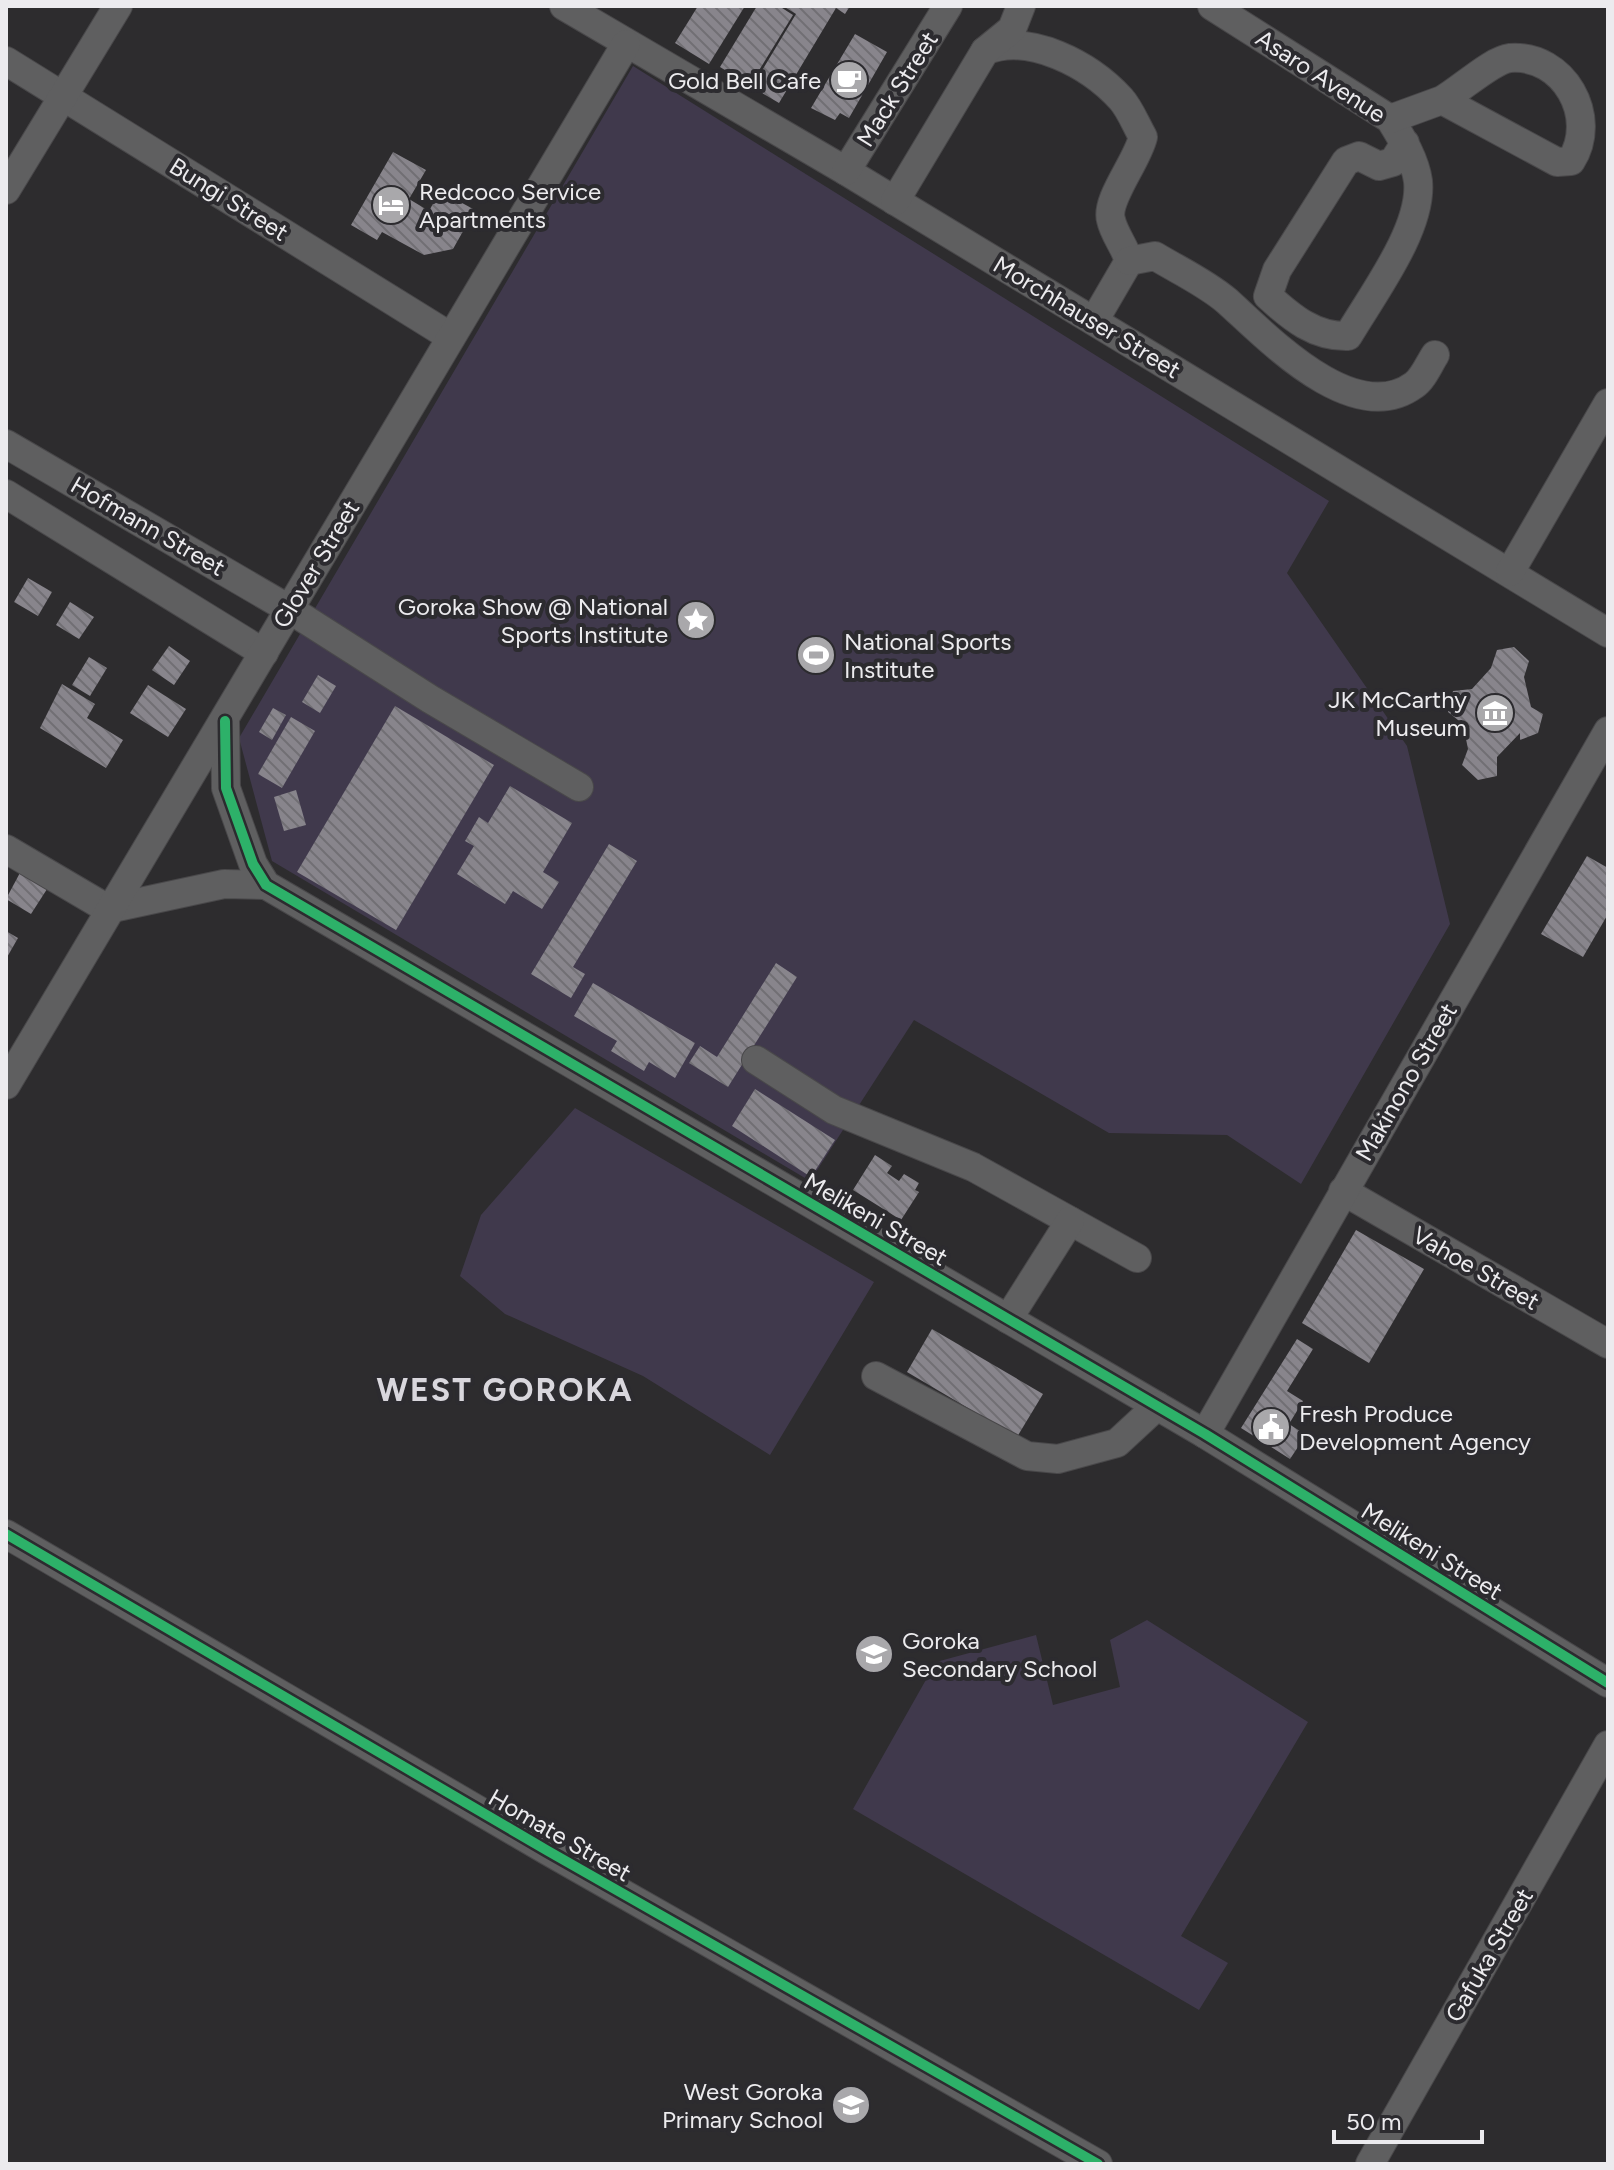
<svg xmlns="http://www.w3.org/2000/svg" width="1614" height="2170" font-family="Figtree,sans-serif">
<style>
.green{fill:#40394c}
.building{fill:url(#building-back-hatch)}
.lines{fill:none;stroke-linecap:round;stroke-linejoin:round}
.minor-casing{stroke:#49484a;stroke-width:30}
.minor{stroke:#5f5f60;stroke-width:28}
.cycleway-casing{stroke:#2c2b2f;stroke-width:15}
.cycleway{stroke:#2db169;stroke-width:10}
.labels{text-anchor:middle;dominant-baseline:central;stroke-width:8;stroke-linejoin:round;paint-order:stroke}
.street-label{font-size:24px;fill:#ecebee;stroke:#2c2b2f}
.poi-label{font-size:24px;fill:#ecebee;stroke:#2c2b2f;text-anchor:end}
.district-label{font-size:32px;font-weight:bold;letter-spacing:2px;fill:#d9d7dd;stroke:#2c2b2f}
</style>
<defs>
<pattern id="building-back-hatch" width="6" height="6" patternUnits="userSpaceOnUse" patternTransform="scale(2)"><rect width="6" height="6" fill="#88858c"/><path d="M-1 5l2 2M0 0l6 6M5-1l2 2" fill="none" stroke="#716f74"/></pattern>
</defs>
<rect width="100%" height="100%" fill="#2d2c2e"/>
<!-- green -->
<g class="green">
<path d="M633,66L1329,501L1287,573L1407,746L1450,924L1301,1184L1227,1135L1109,1133L914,1020L810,1181L272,861L239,738Z"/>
<path d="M575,1108L874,1282L770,1455L643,1376L505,1314L460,1276L481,1215Z"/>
<path d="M1147,1620L1308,1722L1181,1936L1228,1963L1199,2010L853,1809L936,1662L1036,1635L1053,1705L1120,1687L1110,1640Z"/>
</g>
<!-- building -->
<g class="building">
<path d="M698,6H745L709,64L675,43Z"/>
<path d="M757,6H779L793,15L750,85L720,67Z"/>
<path d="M783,6H850L845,14L836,8L779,103L752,87L796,14Z"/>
<path d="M855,34L887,52L849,118L840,113L835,120L811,108Z"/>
<path d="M393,152L426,170L409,199L429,211L440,191L475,210L453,249L424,255L382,232L377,240L351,225Z"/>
<path d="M28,578L52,592L38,616L14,602Z"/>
<path d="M70,602L94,617L79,639L56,625Z"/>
<path d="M169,646L190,661L174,685L152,670Z"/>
<path d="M1514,647L1529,661L1524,677L1531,707L1543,714L1538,733L1520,740V733L1497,757V776L1478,780L1462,765L1468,749L1463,724L1448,712L1453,691L1472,689L1491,668L1497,650Z"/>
<path d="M89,657L107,668L90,696L72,685Z"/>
<path d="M318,675L336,686L320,713L302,702Z"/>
<path d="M62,684L95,704L87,718L123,740L106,768L40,728Z"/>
<path d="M148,685L186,709L168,737L130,713Z"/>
<path d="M395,706L494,765L396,930L297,872Z"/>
<path d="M273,708L286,715L272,740L259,732Z"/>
<path d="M291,717L315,731L282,788L258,774Z"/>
<path d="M510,786L572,823L543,872L559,882L542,909L513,891L505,904L457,874L474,846L465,841L479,817L488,823Z"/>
<path d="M296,790L306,825L284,831L274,797Z"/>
<path d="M609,844L637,861L573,967L585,974L571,998L531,974Z"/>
<path d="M1587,856L1608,868V914L1583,957L1541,934Z"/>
<path d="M22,869L49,886L31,914L6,899Z"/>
<path d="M6,931L18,938L6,959Z"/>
<path d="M776,963L797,977L728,1087L689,1063L700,1046L717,1057Z"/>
<path d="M593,983L695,1043L675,1078L649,1062L644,1071L611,1051L617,1041L574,1016Z"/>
<path d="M755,1089L835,1140L811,1177L732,1126Z"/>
<path d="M875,1155L892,1166L887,1173L899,1181L904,1174L919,1183L915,1190L919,1192L901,1220L853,1190Z"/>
<path d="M1356,1230L1424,1269L1369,1363L1302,1323Z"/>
<path d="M932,1329L1043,1394L1017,1437L907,1372Z"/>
<path d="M1297,1339L1313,1349L1287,1391L1303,1401L1289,1424L1306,1435L1290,1459L1241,1428Z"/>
</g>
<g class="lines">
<defs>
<g id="minor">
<path d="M564,6L846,171L1608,633"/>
<path d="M1212,6L1390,119C1401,137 1415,159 1418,181C1423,228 1372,295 1348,336C1315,337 1292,318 1268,296L1277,270L1346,161L1359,156L1379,166L1393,162L1405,143"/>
<path d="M985,51C1029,32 1090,65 1121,99C1130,109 1136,125 1143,137C1137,162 1105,200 1111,220C1114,234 1125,247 1129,261L1094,321"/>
<path d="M6,61L451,337"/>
<path d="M1390,119L1442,100L1557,162L1571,161C1599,117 1564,54 1510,58C1492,60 1460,90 1442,100"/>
<path d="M846,171L948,6"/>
<path d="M6,190L118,6"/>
<path d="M895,201L985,51L1012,29L1021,6"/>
<path d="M1129,261L1155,256C1178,270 1206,283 1227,301C1268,338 1354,429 1414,385C1423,379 1429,364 1435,355"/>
<path d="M6,444L289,609L430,699L579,787"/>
<path d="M6,494L264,653"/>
<path d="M1510,572L1608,403"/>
<path d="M225,721L226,788L253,864L266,885L1205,1434L1608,1683"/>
<path d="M6,849L108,909L224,884L266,885"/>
<path d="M756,1060L834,1110L973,1167L1137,1258"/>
<path d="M6,1085L626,44"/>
<path d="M1343,1191L1608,1344"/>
<path d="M1008,1319L1070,1221"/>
<path d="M876,1376L1027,1456L1058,1459L1117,1443L1157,1406"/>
<path d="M1205,1434L1608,731"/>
<path d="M6,1534L548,1851L1098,2164"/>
<path d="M1370,2164L1608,1745"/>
</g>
</defs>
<!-- minor casing -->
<use href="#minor" class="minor-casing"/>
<!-- minor -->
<use href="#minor" class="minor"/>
<defs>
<g id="cycleway">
<path d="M225,721L226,788L253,864L266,885L1205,1434L1608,1683"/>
<path d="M6,1534L548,1851L1098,2164"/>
</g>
</defs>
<!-- cycleway casing -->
<use href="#cycleway" class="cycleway-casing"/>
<!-- cycleway -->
<use href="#cycleway" class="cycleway"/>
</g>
<!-- icons -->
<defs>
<symbol id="cafe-disc" viewBox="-11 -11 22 22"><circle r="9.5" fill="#a9a8ab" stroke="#2c2b2f"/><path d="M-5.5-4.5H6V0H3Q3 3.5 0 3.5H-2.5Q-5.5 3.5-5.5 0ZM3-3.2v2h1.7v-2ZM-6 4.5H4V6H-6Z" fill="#fff"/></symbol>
<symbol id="hotel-disc" viewBox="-11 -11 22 22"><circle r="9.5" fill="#a9a8ab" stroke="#2c2b2f"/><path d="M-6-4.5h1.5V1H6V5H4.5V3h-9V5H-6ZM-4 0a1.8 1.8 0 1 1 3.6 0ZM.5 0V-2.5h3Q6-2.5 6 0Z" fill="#fff"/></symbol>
<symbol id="sight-disc" viewBox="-11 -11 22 22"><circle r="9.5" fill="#a9a8ab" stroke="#2c2b2f"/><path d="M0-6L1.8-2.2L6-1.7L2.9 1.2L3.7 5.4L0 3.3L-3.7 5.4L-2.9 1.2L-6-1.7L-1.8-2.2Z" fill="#fff"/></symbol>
<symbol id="stadium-disc" viewBox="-11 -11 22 22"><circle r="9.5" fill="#a9a8ab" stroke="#2c2b2f"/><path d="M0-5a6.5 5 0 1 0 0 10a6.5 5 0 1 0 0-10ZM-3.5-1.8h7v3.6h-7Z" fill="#fff"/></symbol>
<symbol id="museum-disc" viewBox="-11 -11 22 22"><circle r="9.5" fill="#a9a8ab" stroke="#2c2b2f"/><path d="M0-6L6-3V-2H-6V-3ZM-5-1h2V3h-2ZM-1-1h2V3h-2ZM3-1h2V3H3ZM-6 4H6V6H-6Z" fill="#fff"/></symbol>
<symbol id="civic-disc" viewBox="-11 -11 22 22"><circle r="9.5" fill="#a9a8ab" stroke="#2c2b2f"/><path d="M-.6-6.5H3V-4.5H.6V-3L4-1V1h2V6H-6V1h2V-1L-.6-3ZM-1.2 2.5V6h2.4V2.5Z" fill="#fff"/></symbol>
<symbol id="school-disc" viewBox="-11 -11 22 22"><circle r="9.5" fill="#a9a8ab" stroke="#2c2b2f"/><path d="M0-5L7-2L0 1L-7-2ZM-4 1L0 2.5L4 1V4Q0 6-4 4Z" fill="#fff"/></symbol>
</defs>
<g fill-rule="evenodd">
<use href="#cafe-disc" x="827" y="58" width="44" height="44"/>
<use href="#hotel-disc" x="369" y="183" width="44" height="44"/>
<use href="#sight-disc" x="674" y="598" width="44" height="44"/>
<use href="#stadium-disc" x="794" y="633" width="44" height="44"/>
<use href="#museum-disc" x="1473" y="691" width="44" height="44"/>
<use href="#civic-disc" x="1249" y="1405" width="44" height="44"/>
<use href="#school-disc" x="852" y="1632" width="44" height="44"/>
<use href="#school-disc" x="829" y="2083" width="44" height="44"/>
</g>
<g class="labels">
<!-- street labels -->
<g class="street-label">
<text transform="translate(1321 76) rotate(33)">Asaro Avenue</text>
<text transform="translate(897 89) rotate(-58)">Mack Street</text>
<text transform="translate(229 199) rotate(32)">Bungi Street</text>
<text transform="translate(1087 317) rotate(31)">Morchhauser Street</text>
<text transform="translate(148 526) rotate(30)">Hofmann Street</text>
<text transform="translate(316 564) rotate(-59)">Glover Street</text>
<text transform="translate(1406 1082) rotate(-60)">Makinono Street</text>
<text transform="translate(876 1219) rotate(30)">Melikeni Street</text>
<text transform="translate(1476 1268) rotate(30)">Vahoe Street</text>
<text transform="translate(1432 1551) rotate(32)">Melikeni Street</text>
<text transform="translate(560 1835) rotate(30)">Homate Street</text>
<text transform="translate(1489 1955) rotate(-60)">Gafuka Street</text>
</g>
<!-- poi labels -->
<g class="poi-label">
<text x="821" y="80">Gold Bell Cafe</text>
<text x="419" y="191" text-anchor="start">Redcoco Service<tspan x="419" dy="28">Apartments</tspan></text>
<text x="668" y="606">Goroka Show @ National<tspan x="668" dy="28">Sports Institute</tspan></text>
<text x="844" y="641" text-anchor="start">National Sports<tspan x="844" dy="28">Institute</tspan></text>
<text x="1467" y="699">JK McCarthy<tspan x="1467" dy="28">Museum</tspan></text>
<text x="1299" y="1413" text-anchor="start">Fresh Produce<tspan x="1299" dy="28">Development Agency</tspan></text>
<text x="902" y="1640" text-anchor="start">Goroka<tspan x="902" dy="28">Secondary School</tspan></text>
<text x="823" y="2091">West Goroka<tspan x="823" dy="28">Primary School</tspan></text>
</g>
<!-- district labels -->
<g class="district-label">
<text x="505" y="1390">WEST GOROKA</text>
</g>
</g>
<!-- border -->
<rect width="1614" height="2170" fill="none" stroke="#ecebee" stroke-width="16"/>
<!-- scale -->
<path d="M1334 2130v12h148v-12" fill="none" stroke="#ecebee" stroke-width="4"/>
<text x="1346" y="2130" font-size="24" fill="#ecebee" stroke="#2c2b2f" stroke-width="6" paint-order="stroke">50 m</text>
</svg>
